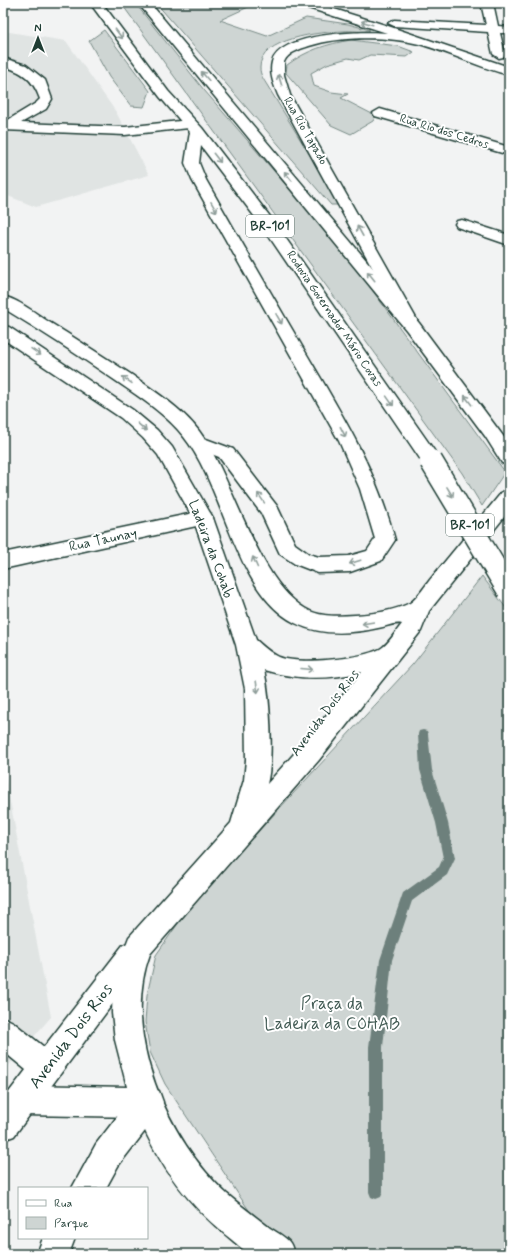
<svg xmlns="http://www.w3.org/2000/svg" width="512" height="1257" font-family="Mynerve,sans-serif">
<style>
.built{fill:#e0e4e3}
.green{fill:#ced5d3;stroke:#768984}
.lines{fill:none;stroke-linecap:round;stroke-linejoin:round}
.stream{fill:#6d807b;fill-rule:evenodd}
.minor-casing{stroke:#1f3d34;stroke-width:3}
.major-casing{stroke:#1f3d34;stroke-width:3}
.highway-casing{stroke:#1f3d34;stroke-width:3}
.minor{fill:#fff;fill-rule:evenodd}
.major{fill:#fff;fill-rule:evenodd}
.highway{fill:#fff;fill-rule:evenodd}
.highway-bridge-far1-casing{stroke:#1f3d34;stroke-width:19;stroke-linecap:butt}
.highway-bridge-casing{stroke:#1f3d34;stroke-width:25;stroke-linecap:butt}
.highway-bridge-far1{stroke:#fff;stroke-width:16}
.highway-bridge{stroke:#fff;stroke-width:22}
.oneway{stroke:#8f9e9a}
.labels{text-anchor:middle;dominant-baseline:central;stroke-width:4;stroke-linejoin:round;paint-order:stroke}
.far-street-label{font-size:12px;fill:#1f3d34;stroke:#fff}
.shield{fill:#fff;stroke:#627771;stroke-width:1}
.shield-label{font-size:13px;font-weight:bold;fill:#1f3d34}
.street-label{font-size:14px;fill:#1f3d34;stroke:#fff}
.near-park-label{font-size:17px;fill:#425b54;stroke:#fff}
.near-street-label{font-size:17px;fill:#1f3d34;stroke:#fff}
</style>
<rect width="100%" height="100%" fill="#f2f3f3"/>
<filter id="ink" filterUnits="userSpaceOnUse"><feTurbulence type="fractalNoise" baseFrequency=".025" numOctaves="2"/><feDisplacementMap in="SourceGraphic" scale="8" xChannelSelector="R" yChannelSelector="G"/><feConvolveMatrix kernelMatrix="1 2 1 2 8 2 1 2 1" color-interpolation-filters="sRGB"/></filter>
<g filter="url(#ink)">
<!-- built -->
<g class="built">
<path d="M3,31L66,41L116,112L149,175L36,207L3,194Z"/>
<path d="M3,764L51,1017L3,1072Z"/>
</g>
<!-- green -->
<g class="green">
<path d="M121,3H135L204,90L348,257L505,472L482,506L462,473Z"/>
<path d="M156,3H257L220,20L267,36L306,18L348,24L370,30C364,33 351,30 343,31C321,32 259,38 260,68C260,75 264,80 267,85L336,198L337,205H331Z"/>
<path d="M104,30L150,91L144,107L131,106L109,77L89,41Z"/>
<path d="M351,40L398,46L414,52L407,57L370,55L359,60L348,58L327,64L311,73L314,86L331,92L348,94L341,98L376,116L373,121L351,134L331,125L286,73L287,65C307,50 327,44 351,40Z"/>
<path d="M482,576L509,612V1254H278L165,1084L150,1052L145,1022L147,995L156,955L193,902L413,664Z"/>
</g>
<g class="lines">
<!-- stream -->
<path class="stream" d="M423,730L427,731L428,734L432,770L448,823L455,858L447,875L412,901L392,960L383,1047V1192L381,1197L376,1199L371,1197L369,1192V1047L380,960L403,893L439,867L443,858L436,823L420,770L418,734L419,731Z"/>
<defs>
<g id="minor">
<path d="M481,3H493L498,26L509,27V33H500L505,54L503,57L499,58L493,54L488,32L394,26L388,23L394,20L486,25Z"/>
<path d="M3,58L26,65L45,80L52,99L46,109L21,123L125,127L189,120L194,121L196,124L194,127L189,128L125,135L3,130V123L36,103L40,99C33,79 23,72 3,66Z"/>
<path d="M380,109L509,147V155L375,116L373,113Z"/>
<path d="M462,220L509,235V245L457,227L455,224L457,221Z"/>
<path d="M203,511L210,513L213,518L210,523L3,569V553Z"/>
<path d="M133,941L143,945L147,954L143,963L14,1136L3,1140V1100L26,1070L3,1051V1017L13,1022L44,1047L123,945Z"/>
<path d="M148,1087L159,1091L163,1102L159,1113L118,1166L106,1188H72L96,1144L137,1091Z"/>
<path d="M43,1238H75L69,1254H37Z"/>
</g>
<g id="major">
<path d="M297,3H315L385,25L509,67V75C478,67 449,52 419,44C387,36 340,36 309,46C301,49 288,52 284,62V75L290,95L417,320L415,324L409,325L403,324L401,320L278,95C274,85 269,73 272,62C281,32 362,31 387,33L299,5Z"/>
<path d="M3,296C19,300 35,313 49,322C77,339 104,357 132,375C155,392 182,408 199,431C235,479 257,586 310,611C323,617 340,616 355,615C372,614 394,611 410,603C418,598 426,584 433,576C456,548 479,520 502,492L509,490V511L429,611L421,631L319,760L150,954C120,1034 168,1140 227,1194C241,1206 256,1217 270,1228C276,1232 286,1237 290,1243C292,1246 293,1251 294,1254C282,1254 263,1257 252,1254C245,1252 237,1244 232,1240C190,1207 159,1167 139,1117L23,1115L12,1111L8,1100L12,1089L23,1085L127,1087L115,1040L112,1013L113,987L116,971L129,937L231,823L244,780L246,760L245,689L236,645L193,518L158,455L143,438L121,418L3,339V326L9,327L133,410L157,430L172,447L213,518L256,640C263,646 270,653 279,657C299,665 360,659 380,649C388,645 396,631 402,624C394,622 386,627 378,628C351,634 321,636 295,623C234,592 225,488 184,437C167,415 142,399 119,383C81,357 43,332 3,308ZM264,670C297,680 328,680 362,672L301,746L267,784C274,758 270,696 264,670Z"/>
</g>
<g id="highway">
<path d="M90,3H102L168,91L202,128L275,223L440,459L437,463L430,465L423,463L264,229L201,146L199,163L206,180C238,236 270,292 303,348C340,411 376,468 395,540L381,561L350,572L318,573L295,564L280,554L261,513L219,457L191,446L189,442L191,438L198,436L233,449L277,506L295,544L309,554L319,557L349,556L367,551L375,539L360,489L339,441L192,180L185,163L190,132L160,97Z"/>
<path d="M138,3H150L419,323L509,444V465L502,463L485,436L407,331Z"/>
</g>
</defs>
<!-- minor casing -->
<use href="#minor" class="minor-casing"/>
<!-- major casing -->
<use href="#major" class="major-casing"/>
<!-- highway casing -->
<use href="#highway" class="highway-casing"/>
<!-- minor -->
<use href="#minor" class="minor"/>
<!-- major -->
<use href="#major" class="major"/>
<!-- highway -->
<use href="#highway" class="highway"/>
<defs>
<path id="highway-bridge-far1" d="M430,459L432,462"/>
<path id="highway-bridge" d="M431,461L509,591"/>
</defs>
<!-- highway-bridge-far1 casing -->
<use href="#highway-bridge-far1" class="highway-bridge-far1-casing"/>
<!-- highway-bridge casing -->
<use href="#highway-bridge" class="highway-bridge-casing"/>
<!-- highway-bridge-far1 -->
<use href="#highway-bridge-far1" class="highway-bridge-far1"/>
<!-- highway-bridge -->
<use href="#highway-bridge" class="highway-bridge"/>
</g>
<!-- one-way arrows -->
<defs><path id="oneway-shaft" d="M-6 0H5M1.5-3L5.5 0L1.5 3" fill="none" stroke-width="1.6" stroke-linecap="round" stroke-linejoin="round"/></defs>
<g class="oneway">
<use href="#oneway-shaft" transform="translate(367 23) rotate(-163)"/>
<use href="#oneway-shaft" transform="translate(119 34) rotate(53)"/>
<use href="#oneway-shaft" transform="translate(205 76) rotate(-130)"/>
<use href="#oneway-shaft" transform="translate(280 80) rotate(-107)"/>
<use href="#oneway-shaft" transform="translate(217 158) rotate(52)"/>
<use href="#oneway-shaft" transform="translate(288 176) rotate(-129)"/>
<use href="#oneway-shaft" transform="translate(214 207) rotate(60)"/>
<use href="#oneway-shaft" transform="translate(360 231) rotate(-119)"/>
<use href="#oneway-shaft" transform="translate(371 276) rotate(-129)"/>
<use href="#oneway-shaft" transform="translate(279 319) rotate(60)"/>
<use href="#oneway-shaft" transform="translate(36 352) rotate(34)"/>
<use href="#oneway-shaft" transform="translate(127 380) rotate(-145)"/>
<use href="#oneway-shaft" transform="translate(468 400) rotate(-127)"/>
<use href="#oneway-shaft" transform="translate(390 401) rotate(55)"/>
<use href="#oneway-shaft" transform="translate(142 427) rotate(41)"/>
<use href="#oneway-shaft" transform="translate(343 432) rotate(63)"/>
<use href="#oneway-shaft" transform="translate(450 492) rotate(59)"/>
<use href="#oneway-shaft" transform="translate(261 498) rotate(-125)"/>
<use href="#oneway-shaft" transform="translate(255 562) rotate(-114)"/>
<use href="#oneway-shaft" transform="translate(355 562) rotate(162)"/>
<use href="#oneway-shaft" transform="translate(368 623) rotate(171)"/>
<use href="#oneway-shaft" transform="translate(307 669) rotate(5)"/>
<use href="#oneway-shaft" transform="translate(257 687) rotate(82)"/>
</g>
</g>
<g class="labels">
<!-- far-street labels -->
<g class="far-street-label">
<text transform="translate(305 131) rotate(60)">Rua Rio Tapado</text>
<text transform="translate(444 132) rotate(17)">Rua Rio dos Cedros</text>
<text transform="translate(334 319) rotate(56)">Rodovia Governador Mário Covas</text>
</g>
<!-- shield labels -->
<g class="shield">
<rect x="246" y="215" width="48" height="22" rx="3"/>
<rect x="446" y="514" width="48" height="22" rx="3"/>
</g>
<g class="shield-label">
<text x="270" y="226">BR-101</text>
<text x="470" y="525">BR-101</text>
</g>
<!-- street labels -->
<g class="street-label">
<text transform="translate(103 540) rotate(-12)">Rua Taunay</text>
<text transform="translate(211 549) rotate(69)">Ladeira da Cohab</text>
<text transform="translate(325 713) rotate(-53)">Avenida Dois Rios</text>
</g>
<!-- near-park labels -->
<g class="near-park-label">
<text x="332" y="1004">Praça da<tspan x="332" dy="20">Ladeira da COHAB</tspan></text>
</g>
<!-- near-street labels -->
<g class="near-street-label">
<text transform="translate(71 1036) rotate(-53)">Avenida Dois Rios</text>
</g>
</g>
<!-- margin -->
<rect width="512" height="1257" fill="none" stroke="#fff" stroke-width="16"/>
<rect x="8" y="8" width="496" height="1241" fill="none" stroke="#1f3d34" stroke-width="1.5" filter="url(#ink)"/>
<!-- legend -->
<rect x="18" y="1187" width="130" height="52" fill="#ffffff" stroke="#a5b1ae"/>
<rect x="26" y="1200" width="20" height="6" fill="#ffffff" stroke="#a5b1ae"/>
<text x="54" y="1207" font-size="12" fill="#1f3d34">Rua</text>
<rect x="26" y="1217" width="20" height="12" fill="#ced5d3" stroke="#a5b1ae"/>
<text x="54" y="1227" font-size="12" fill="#1f3d34">Parque</text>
<!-- north arrow -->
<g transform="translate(38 38)" stroke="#ffffff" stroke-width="3" paint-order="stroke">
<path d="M0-3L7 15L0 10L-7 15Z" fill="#1f3d34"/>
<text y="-6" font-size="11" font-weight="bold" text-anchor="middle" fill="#1f3d34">N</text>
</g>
</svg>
